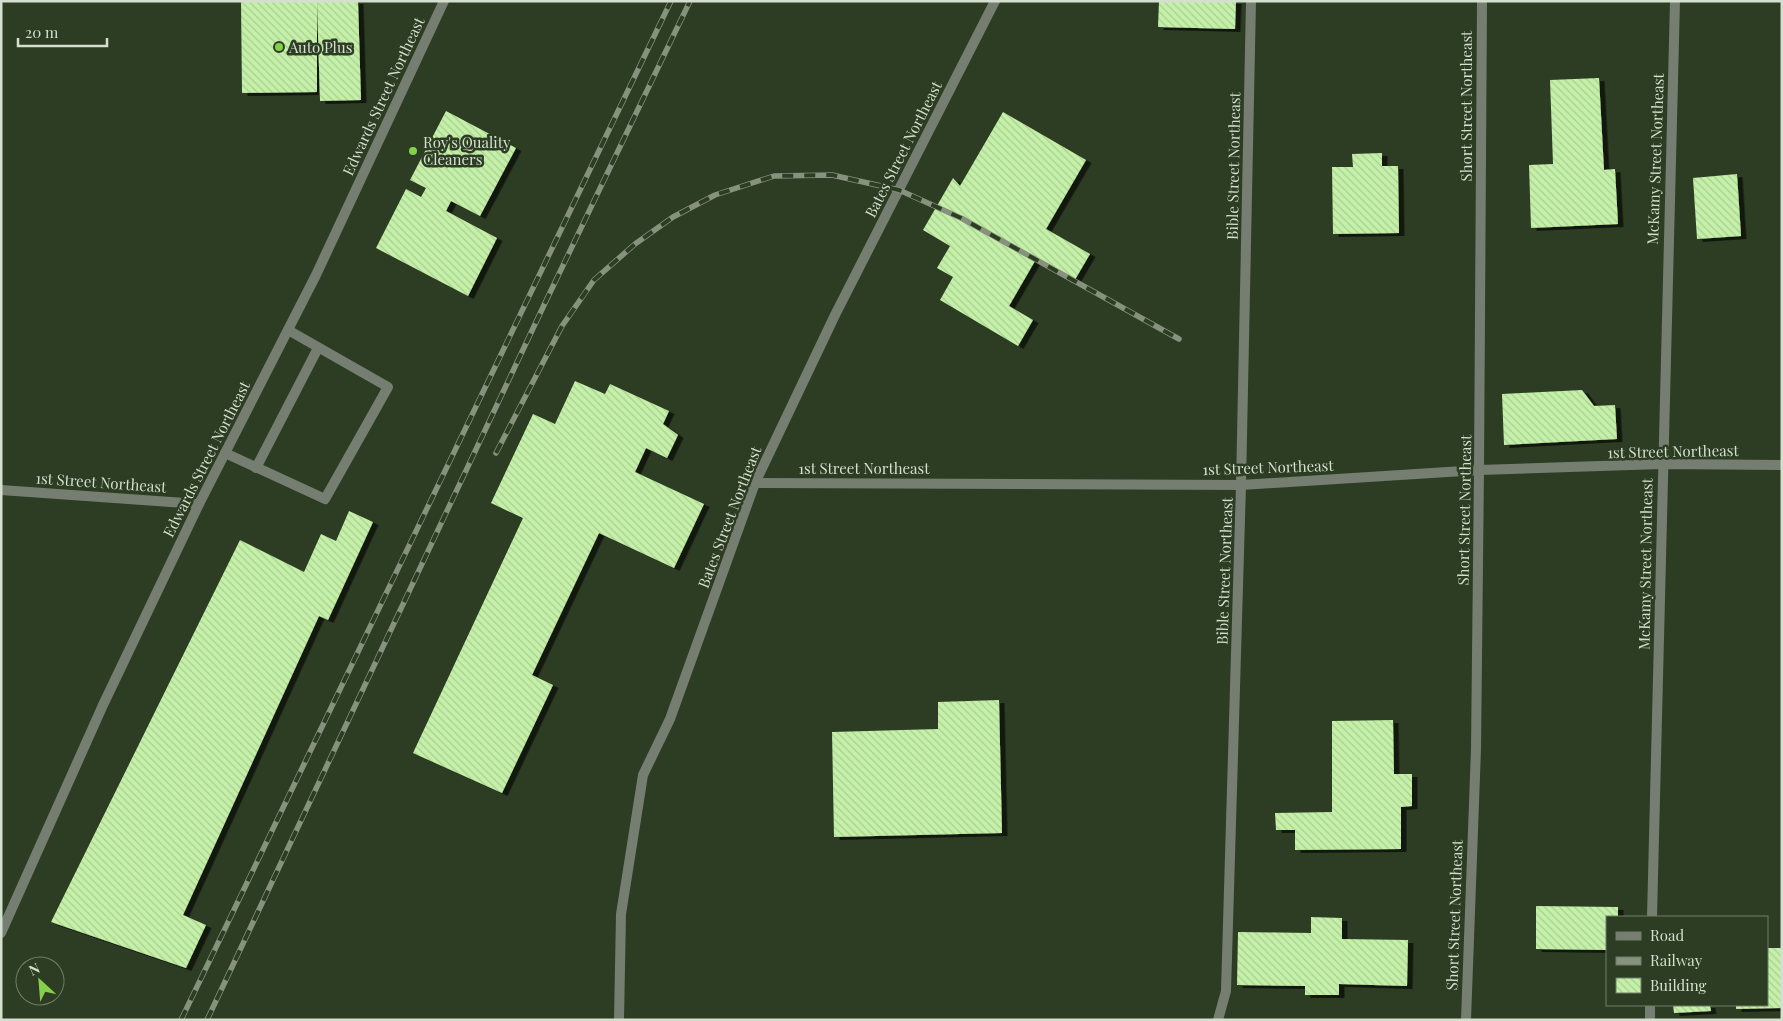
<svg xmlns="http://www.w3.org/2000/svg" width="1783" height="1021" font-family="'Playfair Display',serif">
<style>
.building{fill:url(#building-back-hatch);filter:url(#shadow)}
.lines{fill:none;stroke-linecap:round;stroke-linejoin:round}
.lane{stroke:#767e71;stroke-width:10}
.street{stroke:#767e71;stroke-width:10}
.rail-casing{stroke:#86927e;stroke-width:5.5}
.rail{stroke:#2d3d23;stroke-width:4;stroke-dasharray:11;stroke-linecap:butt}
.poi-dot{fill:#86cf4b;stroke:#2d3d23;stroke-width:2}
.labels{text-anchor:middle;dominant-baseline:central;stroke-width:5;stroke-linejoin:round;paint-order:stroke}
.poi-label{font-size:15px;fill:#d5dfcf;stroke:#2d3d23;text-anchor:start}
.street-label{font-size:15px;fill:#d5dfcf;stroke:#2d3d23}
</style>
<defs>
<pattern id="building-back-hatch" width="6" height="6" patternUnits="userSpaceOnUse" patternTransform="scale(1.25)"><rect width="6" height="6" fill="#c4f0a8"/><path d="M-1 5l2 2M0 0l6 6M5-1l2 2" fill="none" stroke="#aacd93"/></pattern>
<filter id="shadow"><feDropShadow dx="5.5" dy="3" stdDeviation="0" flood-color="#0009"/></filter>
</defs>
<rect width="100%" height="100%" fill="#2d3d23"/>
<!-- building -->
<g class="building">
<path d="M241,1H317V92L242,93Z"/>
<path d="M317,1H358L361,100L320,101Z"/>
<path d="M1159,1H1236L1235,29L1158,27Z"/>
<path d="M1599,78L1604,170L1615,169L1618,224L1531,228L1529,165L1553,164L1550,80Z"/>
<path d="M446,111L516,148L480,216L451,201L446,211L497,238L468,296L376,248L406,189L421,197L426,188L410,180Z"/>
<path d="M1003,112L1086,160L1046,229L1090,254L1073,283L1035,261L1009,306L1033,320L1018,346L940,300L953,277L937,268L950,246L923,230L953,178L960,186Z"/>
<path d="M1382,153V166H1398L1399,233L1333,234L1332,167H1353L1352,154Z"/>
<path d="M1737,174L1741,236L1697,239L1693,178Z"/>
<path d="M575,381L605,394L610,384L669,411L663,424L678,435L667,458L646,448L635,472L704,504L674,568L599,533L532,675L553,685L502,793L413,753L523,518L491,503L533,414L555,424Z"/>
<path d="M1582,390L1594,406L1615,405L1617,439L1504,445L1502,394Z"/>
<path d="M349,511L373,522L328,620L319,616L183,915L206,925L186,968L51,922L240,540L304,572L321,534L336,541Z"/>
<path d="M999,700L1002,833L834,837L832,732L938,729V702Z"/>
<path d="M1393,720L1394,774H1412V806L1401,807V849L1295,850V830H1276L1275,813L1332,812V721Z"/>
<path d="M1536,906L1618,907V917H1607V950L1536,949Z"/>
<path d="M1311,917L1342,918V939L1408,940L1407,986L1339,984V995H1305V986L1237,985L1238,932L1311,933Z"/>
<path d="M1767,948H1782V1008L1736,1009V1005H1767Z"/>
<path d="M1673,1005H1710L1711,1011L1674,1013Z"/>
</g>
<g class="lines">
<!-- lane -->
<g class="lane">
<path d="M225,453L325,499L388,387L288,330"/>
<path d="M256,468L318,348"/>
</g>
<!-- street -->
<g class="street">
<path d="M755,483L1241,485L1479,470L1662,464L1782,465"/>
<path d="M1,490L199,504"/>
<path d="M1652,917L1675,1"/>
<path d="M1,933L103,705L199,504L316,275L444,1"/>
<path d="M619,1020L621,914L643,775L670,719L755,483L835,315L995,1"/>
<path d="M1218,1020L1226,991L1241,485L1251,1"/>
<path d="M1466,1020L1476,749L1479,470L1482,1"/>
<path d="M1650,1020V1005"/>
</g>
<defs>
<g id="rail">
<path d="M496,453L562,326L594,280L635,244L673,217L715,195L774,176L832,175L899,190L961,218L1179,339"/>
<path d="M181,1020L671,1"/>
<path d="M207,1020L545,303L690,1"/>
</g>
</defs>
<!-- rail casing -->
<use href="#rail" class="rail-casing"/>
<!-- rail -->
<use href="#rail" class="rail"/>
</g>
<!-- markers -->
<g class="poi-dot">
<circle cx="279" cy="47" r="5"/>
<circle cx="413" cy="151" r="5"/>
</g>
<g class="labels">
<!-- poi labels -->
<g class="poi-label">
<text x="289" y="47">Auto Plus</text>
<text x="423" y="142">Roy's Quality<tspan x="423" dy="17">Cleaners</tspan></text>
</g>
<!-- street labels -->
<g class="street-label">
<text transform="translate(383 96) rotate(-65)">Edwards Street Northeast</text>
<text transform="translate(1466 106) rotate(-90)">Short Street Northeast</text>
<text transform="translate(903 149) rotate(-63)">Bates Street Northeast</text>
<text transform="translate(1655 159) rotate(-88)">McKamy Street Northeast</text>
<text transform="translate(1233 166) rotate(-89)">Bible Street Northeast</text>
<text transform="translate(1673 451) rotate(-1)">1st Street Northeast</text>
<text transform="translate(206 459) rotate(-63)">Edwards Street Northeast</text>
<text transform="translate(1268 467) rotate(-2)">1st Street Northeast</text>
<text x="864" y="468">1st Street Northeast</text>
<text transform="translate(101 482) rotate(4)">1st Street Northeast</text>
<text transform="translate(1464 510) rotate(-89)">Short Street Northeast</text>
<text transform="translate(729 517) rotate(-69)">Bates Street Northeast</text>
<text transform="translate(1645 564) rotate(-89)">McKamy Street Northeast</text>
<text transform="translate(1224 571) rotate(-88)">Bible Street Northeast</text>
<text transform="translate(1454 915) rotate(-88)">Short Street Northeast</text>
</g>
</g>
<!-- border -->
<rect width="1783" height="1021" fill="none" stroke="#d5dfcf" stroke-width="5"/>
<!-- legend -->
<rect x="1606" y="916" width="162" height="90" fill="#2d3d23" stroke="#707e68"/>
<rect x="1616" y="932" width="25" height="8" fill="#767e71" stroke="#707e68"/>
<text x="1650" y="941" font-size="15" fill="#d5dfcf">Road</text>
<rect x="1616" y="957" width="25" height="8" fill="#86927e" stroke="#707e68"/>
<text x="1650" y="966" font-size="15" fill="#d5dfcf">Railway</text>
<rect x="1616" y="978" width="25" height="15" fill="url(#building-back-hatch)" stroke="#707e68"/>
<text x="1650" y="991" font-size="15" fill="#d5dfcf">Building</text>
<!-- north arrow -->
<g transform="translate(40 981) rotate(334)"><circle r="24" fill="#2d3d23" stroke="#707e68"/>
<path d="M0-4L9 19L0 12L-9 19Z" fill="#86cf4b"/>
<text y="-8" font-size="14" font-weight="bold" text-anchor="middle" fill="#d5dfcf">N</text>
</g>
<!-- scale -->
<path d="M18 38v8h89v-8" fill="none" stroke="#d5dfcf" stroke-width="2.5"/>
<text x="25" y="38" font-size="15" fill="#d5dfcf" stroke="#2d3d23" stroke-width="4" paint-order="stroke">20 m</text>
</svg>
